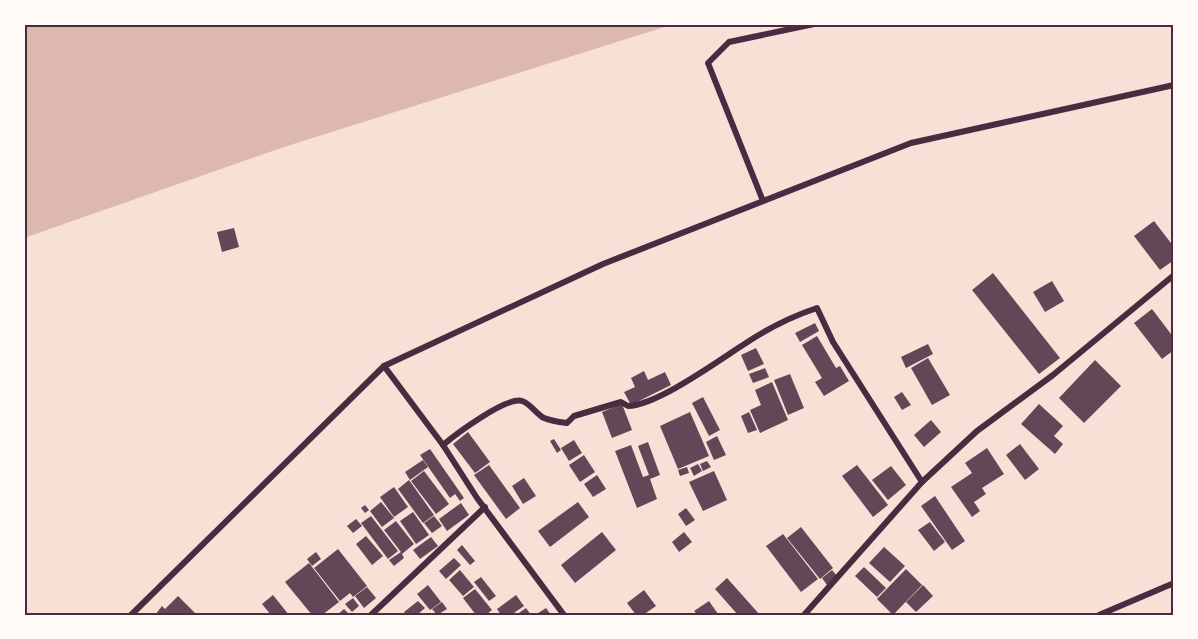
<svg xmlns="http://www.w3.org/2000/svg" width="1198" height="639" font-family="Bitter,serif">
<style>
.water{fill:#dcb8b0}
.building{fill:#644757}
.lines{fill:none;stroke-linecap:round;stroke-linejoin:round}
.minor{stroke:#4a2c40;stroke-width:6}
.neatline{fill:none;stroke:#4a2c40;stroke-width:2}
</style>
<rect width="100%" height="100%" fill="#f7e1d7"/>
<!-- water -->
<path class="water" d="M24,24H674L284,147L24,238Z"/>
<!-- building -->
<g class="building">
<path d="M1154,221L1174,247V260L1160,270L1134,236Z"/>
<path d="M234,228L239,247L222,252L217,232Z"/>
<path d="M993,273L1060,358L1039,374L972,290Z"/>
<path d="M1052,281L1064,301L1045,312L1033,292Z"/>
<path d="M1152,309L1174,338V350L1162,359L1134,323Z"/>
<path d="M815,323L819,331L800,342L795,333Z"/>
<path d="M817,336L836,368L840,366L849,381L824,396L815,382L822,378L802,345Z"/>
<path d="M928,344L933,354L906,368L901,357Z"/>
<path d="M756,348L764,364L748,371L741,355Z"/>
<path d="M928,358L950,395L932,405L911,368Z"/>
<path d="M1095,360L1121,386L1084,423L1059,398Z"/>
<path d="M765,368L769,377L753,383L749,374Z"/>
<path d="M644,371L648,380L665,372L671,385L631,405L624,392L635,387L631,378Z"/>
<path d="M790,374L804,408L788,415L774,380Z"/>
<path d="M772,382L788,420L760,433L750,410L761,405L755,390Z"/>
<path d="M902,392L911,405L902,410L894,397Z"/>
<path d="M703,397L720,430L709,436L692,403Z"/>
<path d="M622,404L632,430L612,438L602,412Z"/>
<path d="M1039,404L1063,426L1054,436L1063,444L1055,454L1021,424Z"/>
<path d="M690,412L709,456L678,469L660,426Z"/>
<path d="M749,412L757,430L748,433L741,416Z"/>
<path d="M931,420L941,432L924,447L914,435Z"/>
<path d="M468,432L490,462L475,473L453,444Z"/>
<path d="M717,436L726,455L714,460L706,442Z"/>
<path d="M554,439L561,450L557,453L550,441Z"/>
<path d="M574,440L582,453L569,461L561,448Z"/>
<path d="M648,442L660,475L650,479L657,499L637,508L615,451L631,445L643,477L649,475L638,446Z"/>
<path d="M1020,444L1039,469L1025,480L1006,455Z"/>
<path d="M987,448L1004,474L982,488L986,494L974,502L980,511L972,517L951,487L972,473L965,463Z"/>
<path d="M430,449L464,498L460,501L455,494L450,498L420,455Z"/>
<path d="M584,455L595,472L580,482L569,465Z"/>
<path d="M423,460L428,467L410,480L405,472Z"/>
<path d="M707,461L711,467L703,471L700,464Z"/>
<path d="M698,464L702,471L694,476L690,468Z"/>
<path d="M489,465L520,508L506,519L474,475Z"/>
<path d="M857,465L888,505L873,517L842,476Z"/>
<path d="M891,466L906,485L888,500L872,480Z"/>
<path d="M687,467L689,473L680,476L678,470Z"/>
<path d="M424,471L449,504L436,514L411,481Z"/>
<path d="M714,471L727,500L703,511L689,482Z"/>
<path d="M597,475L606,489L593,497L584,484Z"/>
<path d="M524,478L536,496L523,504L512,486Z"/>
<path d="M409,480L434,515L423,523L398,489Z"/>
<path d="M394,487L408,507L394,517L380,497Z"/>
<path d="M935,496L965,541L952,550L921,506Z"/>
<path d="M381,502L394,518L382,527L370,511Z"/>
<path d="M578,502L589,517L550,547L538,531Z"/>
<path d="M461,503L469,515L447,531L439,519Z"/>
<path d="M365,505L369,510L365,513L361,508Z"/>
<path d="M686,508L695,520L686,526L678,514Z"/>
<path d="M413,512L429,535L416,544L400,521Z"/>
<path d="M371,516L398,551L388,559L361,523Z"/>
<path d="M434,516L442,526L432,533L424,523Z"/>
<path d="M356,519L362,526L353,533L347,526Z"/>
<path d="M396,521L414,544L402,554L404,558L394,566L389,560L401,552L384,530Z"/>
<path d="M930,522L945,542L934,551L918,530Z"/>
<path d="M801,527L833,568L820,579L787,538Z"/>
<path d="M602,532L616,550L575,583L561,565Z"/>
<path d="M684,532L692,542L679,552L672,542Z"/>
<path d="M783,534L818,579L801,592L766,546Z"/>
<path d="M366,536L383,556L372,565L356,544Z"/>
<path d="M431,537L438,546L420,559L413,550Z"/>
<path d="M462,545L475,561L470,565L457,550Z"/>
<path d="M884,547L905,566L890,582L869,563Z"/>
<path d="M338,549L367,586L353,597L350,593L340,601L314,568Z"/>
<path d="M316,552L321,559L312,566L307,559Z"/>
<path d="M454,558L461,565L446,579L439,571Z"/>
<path d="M309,563L339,602L322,615H312L285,582Z"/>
<path d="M864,567L886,588L877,597L855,576Z"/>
<path d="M906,569L922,585L893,615L877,599Z"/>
<path d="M460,570L474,587L463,596L449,580Z"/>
<path d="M832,570L838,577L827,585L822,578Z"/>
<path d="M481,577L496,596L489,601L474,582Z"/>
<path d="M727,578L760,615H738L715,589Z"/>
<path d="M428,585L441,602L430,610L417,594Z"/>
<path d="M923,585L933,596L916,612L906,602Z"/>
<path d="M367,587L376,598L364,608L355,596Z"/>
<path d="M475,589L492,610L486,615H476L463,598Z"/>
<path d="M644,590L656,606L643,615H636L627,603Z"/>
<path d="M273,595L289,615H271L262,604Z"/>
<path d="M516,595L524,606L511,615H501L497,609Z"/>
<path d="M178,596L197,615H155L162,606L165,609Z"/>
<path d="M353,598L359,606L352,612L345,604Z"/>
<path d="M418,601L425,608L417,615H406L404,612Z"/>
<path d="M709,601L718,614L698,615L694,611Z"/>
<path d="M442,602L447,609L437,615L432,609Z"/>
<path d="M526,608L531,615H516Z"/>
<path d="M546,608L551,615H535Z"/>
<path d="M344,609L350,615H337Z"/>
</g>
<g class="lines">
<!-- minor -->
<g class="minor">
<path d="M763,201L708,63L729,42L814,24"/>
<path d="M384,366L443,445L477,498L564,615"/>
<path d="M443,445C456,434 507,396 522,401C531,404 536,414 544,418C551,421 559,422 567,423L574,416L621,402L628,406C658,405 719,360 746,343C767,329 793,316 817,308L833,342L922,482"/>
<path d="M131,615L384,366L603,264L911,143L1174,85"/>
<path d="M371,615L485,507"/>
<path d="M804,615L922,482L977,431L1053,375L1174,275"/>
<path d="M1099,615L1174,583"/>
</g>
</g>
<!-- border -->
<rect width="1198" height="639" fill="none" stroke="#fffaf5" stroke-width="51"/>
<rect x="26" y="26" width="1146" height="588" class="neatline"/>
</svg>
